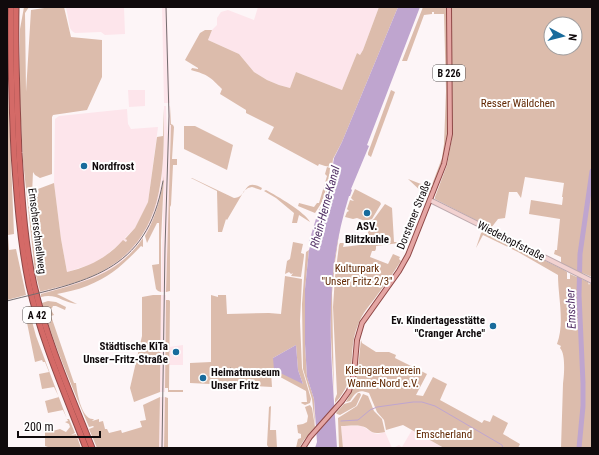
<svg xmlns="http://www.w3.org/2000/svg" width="599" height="455" font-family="'Roboto Condensed',sans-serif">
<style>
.built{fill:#fde5eb}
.green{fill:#dcbcac;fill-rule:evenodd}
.water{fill:#bfa5cf}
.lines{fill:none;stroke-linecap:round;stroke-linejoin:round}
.stream{stroke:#bfa5cf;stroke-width:1}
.river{stroke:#bfa5cf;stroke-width:5}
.secondary-casing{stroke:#beaaaf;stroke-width:6}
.primary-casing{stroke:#8f4847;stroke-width:6}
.motorway-casing{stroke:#8f4847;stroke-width:7}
.secondary{stroke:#f2d2d1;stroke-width:4}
.primary{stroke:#e5a6a4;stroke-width:4}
.motorway{stroke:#d46a67;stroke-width:5}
.rail{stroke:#736d6f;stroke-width:1}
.poi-dot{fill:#186b9c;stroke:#fff;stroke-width:1.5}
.labels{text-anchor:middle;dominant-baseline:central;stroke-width:4;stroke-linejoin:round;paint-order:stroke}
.shield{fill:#fff;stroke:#585455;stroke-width:1}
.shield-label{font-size:10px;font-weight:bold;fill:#100a0c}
.park-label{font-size:11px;fill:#622904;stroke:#fff}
.poi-label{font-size:11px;font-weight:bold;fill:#100a0c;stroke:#fff;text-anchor:start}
.street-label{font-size:11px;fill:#100a0c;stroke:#fff}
.water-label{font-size:12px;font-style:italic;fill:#533166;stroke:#fff}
</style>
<rect width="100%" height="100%" fill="#fdf5f7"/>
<!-- built -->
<g class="built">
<path d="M66,7H124L125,34L105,35L101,32L75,33L72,31L70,28Z"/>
<path d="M162,7H167L170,103H164Z"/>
<path d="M258,7H379L363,50L360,55L357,53L342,90L296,72L290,88L279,85L267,80L254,72L239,54L208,40L212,30L217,25V18L221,12L228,10L254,20Z"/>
<path d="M128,90H145V106L129,107Z"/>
<path d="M164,106H166L167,134L169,106H170V124L171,125L166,292H161L164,181L155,217L145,236L144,232L152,216L161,185L164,143Z"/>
<path d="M127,109L128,124L131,129L158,127L148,202L135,228L125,238L127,240L125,242L123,241L105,256L92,264L67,272L61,239L54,183L55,119L59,116Z"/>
<path d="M142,234L143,238L133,250L121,262L106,272L81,283L41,294L40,292L82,280L102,271L125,254Z"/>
<path d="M161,295H166L165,392H160Z"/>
<path d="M183,345V365H169V347Z"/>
<path d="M160,397H165L164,448H159Z"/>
<path d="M341,426H362L373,433L378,434L385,432L392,448H343Z"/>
<path d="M412,430L444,448H393L399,445L402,447Z"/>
</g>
<!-- green -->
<g class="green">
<path d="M24,7H29L25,13L26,92L31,10L51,7H64L71,37L102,40V77L87,110L53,115L52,117V174L40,178L35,175L33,172L32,195L38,197V189L54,183L61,239L67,272C89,267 108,257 123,240L126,242L127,240L125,239L135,228L148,202L157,137L163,136L164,108C164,178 165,244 92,276C75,284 57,287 39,292L40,291L35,272L23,161L20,100V29Z"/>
<path d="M379,7H398L342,142L333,159L330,182L323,205L318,212L323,203L329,182L332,167L325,166L319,164L318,166L268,139L274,127L246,113V110L220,94L222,89C210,77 209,75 191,70L192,68L198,69V68L185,60L200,33L205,30H212L208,40L239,54L254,72L267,80L279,85L290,88L296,72L342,90L357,53L360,55L363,50Z"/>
<path d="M423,7H592V277L561,264V257L554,254L555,250H557L560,219L529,214L531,200L562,205L563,197H562L564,183L525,177L521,198L517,192H509L505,218L498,219L491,228L435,199V197L447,165L452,138V14H448L447,140L442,162L431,192L428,194H424L408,179L421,184L430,190L442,158L444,144L446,91L444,14H434V12H432V14L424,15L407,61H402ZM551,24H575V48H551Z"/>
<path d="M7,64L14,234L8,235L9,250L16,249L26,295L7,300Z"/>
<path d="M391,90L395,92L371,157L368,155V153Z"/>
<path d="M171,106V124L173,125L174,127L172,159H177V165H173L171,205L170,207V291L166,292L171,125H170Z"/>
<path d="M184,126H195L233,145L227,170L184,149Z"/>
<path d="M327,167L330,168L329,179L322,202L315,213L298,206L299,203L314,207L317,203H319L327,176L325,174Z"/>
<path d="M164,176L161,240V292L158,291L156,289L152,265L159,264V223H157L147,243L145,236C156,217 161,197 164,176Z"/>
<path d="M186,178H192L234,198C249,197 242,177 262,188L261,190L252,187L248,188L244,191L227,220L226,219L222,232H218L217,191L191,178Z"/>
<path d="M355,189L380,202L381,204L372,219L365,221L357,218L353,219L345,217L347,212L349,211L347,209L350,200L354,201L351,198Z"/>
<path d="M266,190C277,196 305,212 310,222L299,215L297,223H292L294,213L276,198L264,191Z"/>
<path d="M385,204L392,208L394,242H399V243L376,246V249L375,251H372L370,257L388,264L393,254L400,257L399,259L401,261C394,272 386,283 378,294C371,304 362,313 358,325C346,354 360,377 335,403V399L337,394L333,307L335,277L339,245L340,243H344L343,247L368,244V230L364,226L374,219Z"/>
<path d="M340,227L335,262L332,293L334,397C333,363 329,328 331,293C332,271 336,249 340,227Z"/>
<path d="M484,231L487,232L564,270L567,272V279H570V274L588,282L589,285L590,283L592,285V448H561L563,384C564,376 566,354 560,348L561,346L557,344C565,323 558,297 558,275L518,252L483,235L476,248L481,233Z"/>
<path d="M143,238V247L141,246C123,265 111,276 87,286C77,290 66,292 57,294L77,304C63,303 57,293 41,297V294C82,282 117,276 143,238Z"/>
<path d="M293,242L303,244L301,253L304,254V256L301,277L291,276L293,273L291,274L289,272L285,274L287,261L290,259Z"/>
<path d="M309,250L305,289V344L307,377L314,399L315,426L312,399L303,369L302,304L306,252Z"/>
<path d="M285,276L302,279L300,321L302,368L311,399L310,403L305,405L301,403L302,402H307L306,391L271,372L272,387L190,383V363L211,362V295L218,297V295H226L227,314L269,313L281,314ZM296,345L298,370L303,384L273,358Z"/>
<path d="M153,295H161L160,392L134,402L130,388L142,336V297Z"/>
<path d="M166,300H169L170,301L169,390H183V392H168V388H165Z"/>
<path d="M48,301L56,302L66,307L65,310L56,306H53L51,310L54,315L51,316L74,383H76C77,393 82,421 94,419L92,421L99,419V422L103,421L105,429H107L109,433L121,430L122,433L142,427L140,421L146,420L143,405L160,397L159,448H97L89,429L94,427L93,426L89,427C72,386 54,346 42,303Z"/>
<path d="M30,306L33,325L36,336L67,419H69L75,433L71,435L76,434L81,448H7L48,447L45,446V431L49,432L60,429L66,432L70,427L69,424L65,422L68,421L63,410L48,413L45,401L59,397L54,387L42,389L39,374L49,372L45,362H43L42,360L35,362L24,308Z"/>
<path d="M361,340L362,343L376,352H389L396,355L395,358L427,374L416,395L423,396L433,377L447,384L440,400L482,423L484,420L490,422L493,415L508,423L503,434L520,444L518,448L510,447L509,448H444L403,425L386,430L384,420L377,412L369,393C358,389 356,392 350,401L346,402C359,381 358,364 361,340Z"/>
<path d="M358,393H360L361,395L356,406L340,415L337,414L336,413L344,404L351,402Z"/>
<path d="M363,394L368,396L374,411L382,419L385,432C368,436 372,428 361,426C355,425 347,426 341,426L343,448H339L338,418L357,406Z"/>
<path d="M165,397L168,398V448H164Z"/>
<path d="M310,405L312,408L315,427L304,440L299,448H296L298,439L301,438V434L298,433L297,425L303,424L307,422L308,416L305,407Z"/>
<path d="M271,406L270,430H276L277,448H269L267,445L269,407Z"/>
</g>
<!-- water -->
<g class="water">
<path d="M398,7H420L367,145L369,146L351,189L352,190L350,196H349C340,225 334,255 332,286C328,340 334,394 337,448H315L317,442L314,399L307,377L305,344V289L309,250L311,243L309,242L318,212L323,205L330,182L334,158L342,142Z"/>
<path d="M296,345L298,370L303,384L274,370L273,358Z"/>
</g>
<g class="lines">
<!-- stream -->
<path class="stream" d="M341,421L358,420L370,410L377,407L413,402H422L435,406L502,445L503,448"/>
<!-- river -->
<path class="river" d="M579,448L583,406V383L579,295L580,254L592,171"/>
<defs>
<path id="secondary" d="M430,200L592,281"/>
<path id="primary" d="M303,448L310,437L342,401L349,391L354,374L357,340L362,323L399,271L408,255L444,164L450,134L449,7"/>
<g id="motorway">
<path d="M11,7C10,56 12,104 14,153C17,197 20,241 29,285C41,339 66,396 86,448"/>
<path d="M16,7C15,56 17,104 19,153C22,197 24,241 34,285C47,341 71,395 92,448"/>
</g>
</defs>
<!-- secondary casing -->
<use href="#secondary" class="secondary-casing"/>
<!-- primary casing -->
<use href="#primary" class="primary-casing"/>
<!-- motorway casing -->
<use href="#motorway" class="motorway-casing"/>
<!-- secondary -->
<use href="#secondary" class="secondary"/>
<!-- primary -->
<use href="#primary" class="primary"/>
<!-- motorway -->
<use href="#motorway" class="motorway"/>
<!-- rail -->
<g class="rail">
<path d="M7,301C85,281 147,274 163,181"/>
<path d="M222,376L230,368"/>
<path d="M162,448L165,248L169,116L166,7"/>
</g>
</g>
<!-- markers -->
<g class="poi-dot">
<circle cx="84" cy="166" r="4"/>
<circle cx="367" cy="213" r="4"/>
<circle cx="493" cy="326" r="4"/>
<circle cx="176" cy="352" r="4"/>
<circle cx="203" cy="378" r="4"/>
</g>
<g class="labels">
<!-- shield labels -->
<g class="shield">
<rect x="433" y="65" width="32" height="16" rx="3"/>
<rect x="23" y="307" width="28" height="16" rx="3"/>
</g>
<g class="shield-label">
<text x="449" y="73">B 226</text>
<text x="37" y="315">A 42</text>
</g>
<!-- park labels -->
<g class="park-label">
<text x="518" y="103">Resser Wäldchen</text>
<text x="357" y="268">Kulturpark<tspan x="357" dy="13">"Unser Fritz 2/3"</tspan></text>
<text x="383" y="370">Kleingartenverein<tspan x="383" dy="13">Wanne-Nord e.V.</tspan></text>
<text x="444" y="434">Emscherland</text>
</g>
<!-- poi labels -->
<g class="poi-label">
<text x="92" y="166">Nordfrost</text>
<text x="367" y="226" text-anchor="middle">ASV.<tspan x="367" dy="13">Blitzkuhle</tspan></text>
<text x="485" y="320" text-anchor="end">Ev. Kindertagesstätte<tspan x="485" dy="13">"Cranger Arche"</tspan></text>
<text x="168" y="346" text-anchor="end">Städtische KiTa<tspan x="168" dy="13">Unser–Fritz-Straße</tspan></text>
<text x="211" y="372">Heimatmuseum<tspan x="211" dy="13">Unser Fritz</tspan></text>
</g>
<!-- street labels -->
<g class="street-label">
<text transform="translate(414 215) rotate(-68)">Dorstener Straße</text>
<text transform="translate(37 231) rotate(83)">Emscherschnellweg</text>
<text transform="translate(511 241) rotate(27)">Wiedehopfstraße</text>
</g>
<!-- water labels -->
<g class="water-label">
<text transform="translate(325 207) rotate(-75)">Rhein-Herne-Kanal</text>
<text transform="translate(571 309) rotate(-92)">Emscher</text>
</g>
</g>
<!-- border -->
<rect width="599" height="455" fill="none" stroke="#100a0c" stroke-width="16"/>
<!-- north arrow -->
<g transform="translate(563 36) rotate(97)"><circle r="19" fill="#ffffff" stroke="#9f9d9e"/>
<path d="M0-3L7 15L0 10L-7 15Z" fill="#186b9c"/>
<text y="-6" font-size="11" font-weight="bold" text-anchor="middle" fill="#100a0c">N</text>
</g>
<!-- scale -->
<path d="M18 431v6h82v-6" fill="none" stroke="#100a0c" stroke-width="2"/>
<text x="24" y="431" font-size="12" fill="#100a0c" stroke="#ffffff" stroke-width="3" paint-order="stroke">200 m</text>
</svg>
